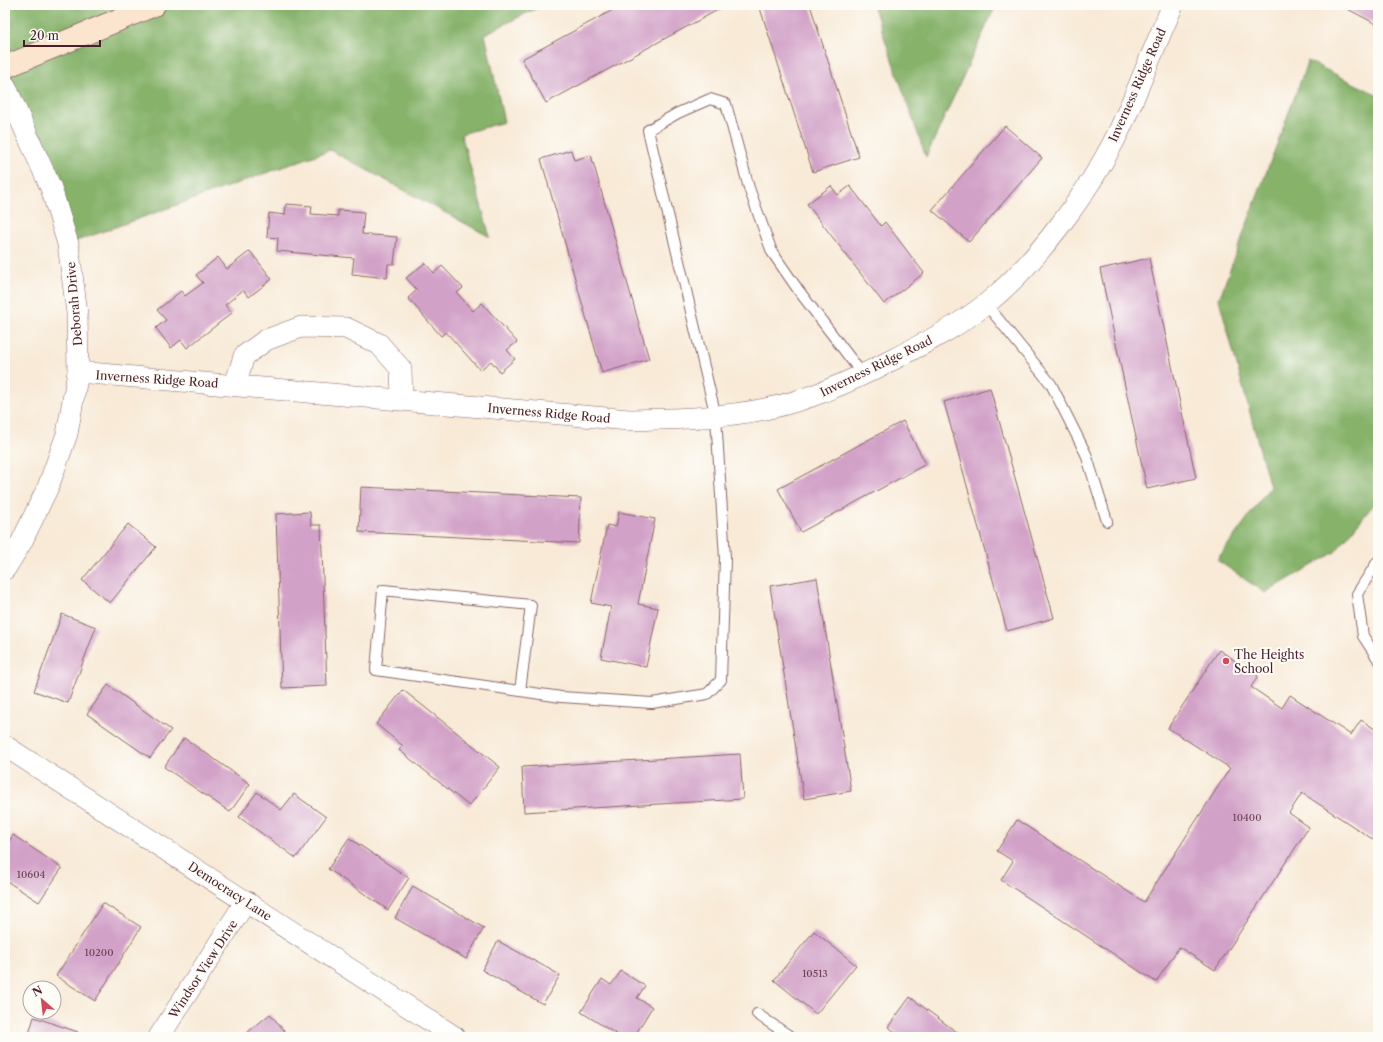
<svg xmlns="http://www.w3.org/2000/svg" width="1383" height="1042" font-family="'Libre Caslon Text',serif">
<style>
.forest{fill:#86b26a;stroke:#68684a}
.building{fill:#d2a1c8}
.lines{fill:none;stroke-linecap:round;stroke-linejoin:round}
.lane-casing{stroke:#876667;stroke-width:12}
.street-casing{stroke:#876667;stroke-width:22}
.secondary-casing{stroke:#876667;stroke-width:24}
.lane{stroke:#fff;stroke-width:10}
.street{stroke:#fff;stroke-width:21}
.secondary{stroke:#fbe5cf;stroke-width:22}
.poi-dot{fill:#d1495b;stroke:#fdfcf7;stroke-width:1.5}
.labels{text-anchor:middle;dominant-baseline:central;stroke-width:4;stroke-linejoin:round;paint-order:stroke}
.number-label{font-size:10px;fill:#6c4052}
.street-label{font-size:12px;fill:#4a1f2b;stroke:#fdfcf7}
.poi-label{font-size:12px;fill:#4a1f2b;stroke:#fdfcf7;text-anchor:start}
</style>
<rect width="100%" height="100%" fill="#fdfcf7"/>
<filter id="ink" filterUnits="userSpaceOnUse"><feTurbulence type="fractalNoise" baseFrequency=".025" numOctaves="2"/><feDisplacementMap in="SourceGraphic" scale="8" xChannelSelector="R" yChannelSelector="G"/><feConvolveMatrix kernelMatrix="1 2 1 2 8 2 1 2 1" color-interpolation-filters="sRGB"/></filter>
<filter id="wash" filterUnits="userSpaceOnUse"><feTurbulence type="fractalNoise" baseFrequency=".012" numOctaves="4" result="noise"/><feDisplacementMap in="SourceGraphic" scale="16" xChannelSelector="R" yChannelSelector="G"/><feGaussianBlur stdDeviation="0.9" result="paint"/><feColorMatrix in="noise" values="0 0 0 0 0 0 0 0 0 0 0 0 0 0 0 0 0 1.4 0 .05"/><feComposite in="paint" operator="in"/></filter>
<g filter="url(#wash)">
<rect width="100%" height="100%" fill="#f8ead7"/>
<!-- forest -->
<g class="forest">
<path d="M5,5H543L485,34L504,122L461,134L490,237L330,150L68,244L5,85Z"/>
<path d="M873,5H996L926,157Z"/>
<path d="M1308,61L1378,95V499L1335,552L1265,593L1217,560L1270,487L1219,299Z"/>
</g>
<g id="blocks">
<!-- building -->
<g class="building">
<path d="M622,5H727L546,103L522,59Z"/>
<path d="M759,5H810L859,157L813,172Z"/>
<path d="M1340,5H1378V25Z"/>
<path d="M1005,126L1042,158L969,242L932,210Z"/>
<path d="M571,150L574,160L591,155L649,359L602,373L541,159Z"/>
<path d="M831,186L838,195L850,186L881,226L885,222L924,273L884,304L807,204Z"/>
<path d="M286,204L312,206L311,214L338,216V210L364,212L362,234L397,237L394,264H388L387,278L352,274L354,258L277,251L278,238L267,237L269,213L285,215Z"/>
<path d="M250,251L272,279L249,297L243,290L225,305L232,313L187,348L181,340L171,348L156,328L166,320L157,310L181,291L185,296L203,283L196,275L218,257L227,269Z"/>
<path d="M1149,258L1196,478L1147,489L1100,269Z"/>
<path d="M425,263L434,273L442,266L463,288L457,293L473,311L482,303L517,342L507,350L515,359L500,372L491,361L480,370L446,332L441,336L408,298L417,290L406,278Z"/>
<path d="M990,388L1054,618L1007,631L944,402Z"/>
<path d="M903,421L926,464L801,532L778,489Z"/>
<path d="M361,487L581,498L579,543L359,532Z"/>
<path d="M310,512L311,525H321L327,686L282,688L276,514Z"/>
<path d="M619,512L655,519L638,604L658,608L646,667L601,658L611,607L591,603L607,525L616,527Z"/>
<path d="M128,524L156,547L110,603L82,580Z"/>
<path d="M817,578L851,791L804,799L770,586Z"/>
<path d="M62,614L96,627L68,703L34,691Z"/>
<path d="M1219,650L1258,676L1251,687L1282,708L1290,695L1351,735L1361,720L1378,731V840L1377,842L1302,793L1289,813L1309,827L1215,970L1179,947L1156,982L1001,880L1013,861L997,851L1017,820L1144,902L1230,768L1168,728Z"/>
<path d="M108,685L171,730L150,758L87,714Z"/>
<path d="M403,690L500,767L469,806L399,750L403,746L376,724Z"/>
<path d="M184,738L250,784L230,812L164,767Z"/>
<path d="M740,754L743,799L524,812L522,767Z"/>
<path d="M257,792L281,810L294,794L326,817L296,858L239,817Z"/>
<path d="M13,835L62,868L39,902L5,880V848Z"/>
<path d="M349,838L409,878L388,910L328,869Z"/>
<path d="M413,886L484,928L466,959L395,918Z"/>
<path d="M103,903L141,927L95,1001L56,976Z"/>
<path d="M814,931L856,965L816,1014L774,980Z"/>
<path d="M498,941L560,975L543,1004L482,970Z"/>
<path d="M621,971L645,986L637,998L652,1007L634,1037H621L581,1012L602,979L611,985Z"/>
<path d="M910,997L963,1037H903L888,1027Z"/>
<path d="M270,1014L290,1037H242Z"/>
<path d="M34,1017L78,1032L76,1037H28Z"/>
</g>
</g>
</g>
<g filter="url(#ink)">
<use href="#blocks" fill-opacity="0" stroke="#876667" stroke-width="1"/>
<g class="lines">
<defs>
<g id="lane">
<path d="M986,304L1051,384L1086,454L1107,521"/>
<path d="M1378,561L1357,594L1363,636L1378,659"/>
<path d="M520,691L531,605L383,590L376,670L561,697L652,703L707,694L721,680L725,558L716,417L648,130L678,113L710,99L726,104L749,188L772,252L799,291L863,375"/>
<path d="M757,1014L791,1037"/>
</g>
<g id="street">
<path d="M5,85L51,188L68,244L77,313L78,372L67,434L48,487L21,543L5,569"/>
<path d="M78,372L629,420C677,419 723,418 770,408C812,399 852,381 890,361C923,344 957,327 986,304C1036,264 1091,189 1119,131C1138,90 1154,47 1173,5"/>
<path d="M235,385L244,356L266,340L301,327L346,328L379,344L401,369L402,399"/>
<path d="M5,746L455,1037"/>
<path d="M159,1037L246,901"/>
</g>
<path id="secondary" d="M5,67L154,5"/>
</defs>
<!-- lane casing -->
<use href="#lane" class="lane-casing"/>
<!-- street casing -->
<use href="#street" class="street-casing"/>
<!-- secondary casing -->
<use href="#secondary" class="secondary-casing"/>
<!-- lane -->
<use href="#lane" class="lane"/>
<!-- street -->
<use href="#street" class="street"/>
<!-- secondary -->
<use href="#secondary" class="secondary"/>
</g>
</g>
<!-- markers -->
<circle class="poi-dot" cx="1226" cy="661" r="4"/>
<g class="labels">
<!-- number labels -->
<g class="number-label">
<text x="1247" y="817">10400</text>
<text x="31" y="874">10604</text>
<text x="99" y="952">10200</text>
<text x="815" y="973">10513</text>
</g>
<!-- street labels -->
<g class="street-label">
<text transform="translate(1137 85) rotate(-66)">Inverness Ridge Road</text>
<text transform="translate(74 304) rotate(-95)">Deborah Drive</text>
<text transform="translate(876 366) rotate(-26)">Inverness Ridge Road</text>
<text transform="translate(157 379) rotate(4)">Inverness Ridge Road</text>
<text transform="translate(549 413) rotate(5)">Inverness Ridge Road</text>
<text transform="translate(230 891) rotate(33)">Democracy Lane</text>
<text transform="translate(203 969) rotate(-57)">Windsor View Drive</text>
</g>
<!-- poi labels -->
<g class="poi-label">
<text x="1234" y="654">The Heights<tspan x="1234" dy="14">School</tspan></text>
</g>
</g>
<!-- margin -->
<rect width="1383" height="1042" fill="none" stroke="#fdfcf7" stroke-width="20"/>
<!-- north arrow -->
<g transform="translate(42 1000) rotate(332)"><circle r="19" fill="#fdfcf7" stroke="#b5a4a5"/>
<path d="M0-3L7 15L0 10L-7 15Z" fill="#d1495b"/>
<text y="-6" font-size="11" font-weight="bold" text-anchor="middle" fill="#4a1f2b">N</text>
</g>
<!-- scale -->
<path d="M24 40v6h76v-6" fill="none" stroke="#4a1f2b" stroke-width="2"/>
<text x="30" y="40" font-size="12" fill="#4a1f2b" stroke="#fdfcf7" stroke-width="3" paint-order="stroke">20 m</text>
</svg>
